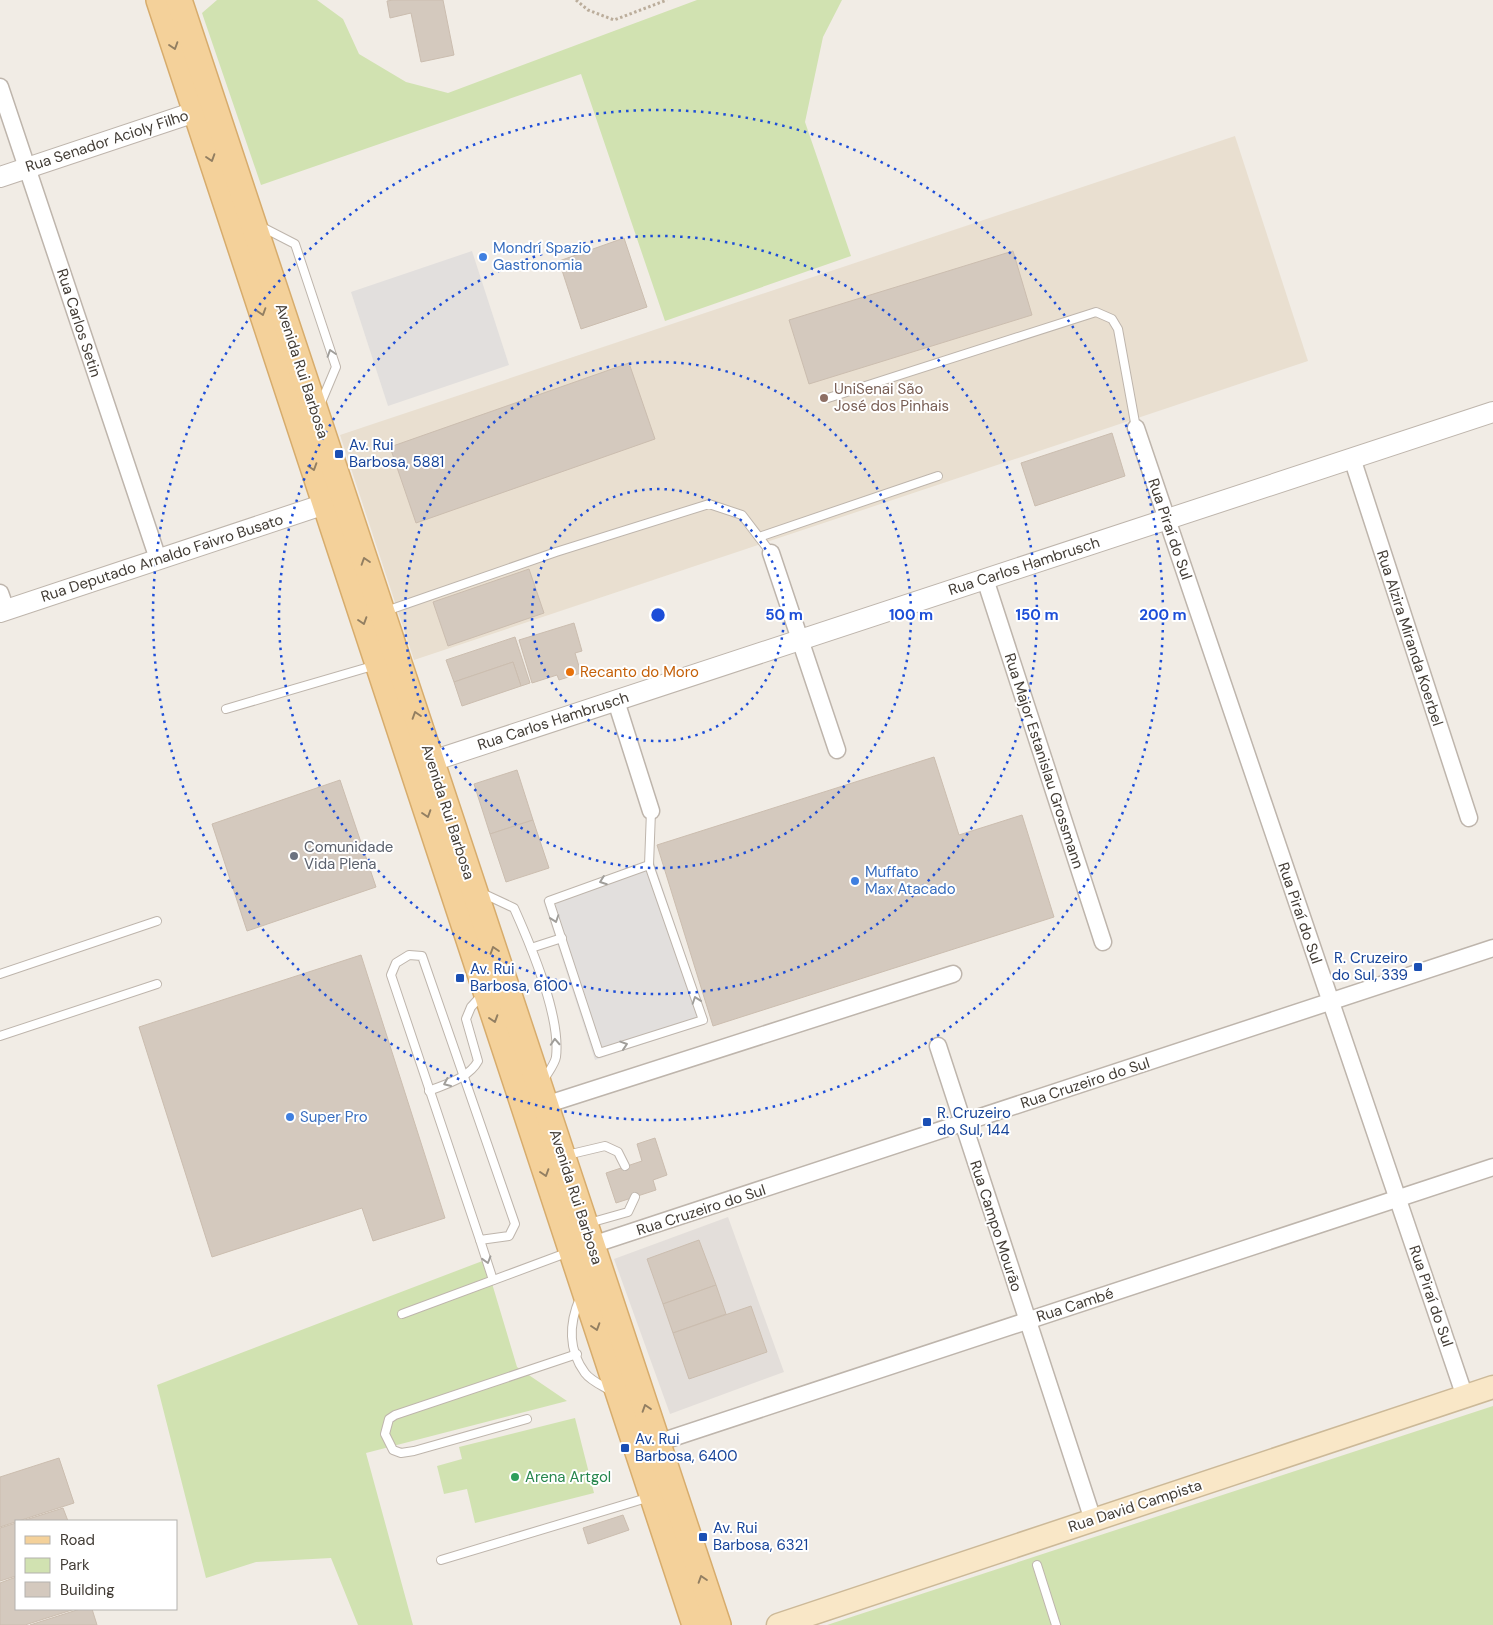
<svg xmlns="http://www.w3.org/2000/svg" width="1493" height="1625" font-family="'DM Sans',sans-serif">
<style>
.industrial{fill:#e3deda}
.education{fill:#e9dfd0}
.green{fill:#d1e2b1}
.parking{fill:#e2dfdd}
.building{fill:#d4c9be;stroke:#cbbdaf}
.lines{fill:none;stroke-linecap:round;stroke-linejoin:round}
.service-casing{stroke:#beb5ac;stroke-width:10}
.minor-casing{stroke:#beb5ac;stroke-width:19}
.tertiary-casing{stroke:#beb5ac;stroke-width:22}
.secondary-casing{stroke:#ccb998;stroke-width:25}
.primary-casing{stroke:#d7ac6c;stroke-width:28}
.path{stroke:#bbad9b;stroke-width:3;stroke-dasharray:2.5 2.5;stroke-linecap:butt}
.service{stroke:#fff;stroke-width:8}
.minor{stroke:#fff;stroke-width:16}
.tertiary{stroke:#fff;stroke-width:20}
.secondary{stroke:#f9e7c7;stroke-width:22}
.primary{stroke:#f4d19a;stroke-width:25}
.oneway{stroke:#927f62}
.oneway2{stroke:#a09e9a}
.ring{fill:none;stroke:#1d4ed8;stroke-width:2.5;stroke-dasharray:2.5 5}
.shop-dot{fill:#3f7fe0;stroke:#fff;stroke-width:2}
.education-dot{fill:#8d6e63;stroke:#fff;stroke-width:2}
.transit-dot{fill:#1a4fb4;stroke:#fff;stroke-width:2}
.food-dot{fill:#e8710a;stroke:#fff;stroke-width:2}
.worship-dot{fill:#6b7280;stroke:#fff;stroke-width:2}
.leisure-dot{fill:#2e9e5b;stroke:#fff;stroke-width:2}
.labels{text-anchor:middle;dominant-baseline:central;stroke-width:4;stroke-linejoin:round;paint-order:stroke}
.street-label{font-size:15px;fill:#423c35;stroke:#fff}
.shop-label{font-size:15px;fill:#366cbe;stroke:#fff;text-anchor:start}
.education-label{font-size:15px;fill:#785e54;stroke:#fff;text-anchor:start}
.transit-label{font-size:15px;fill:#164399;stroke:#fff;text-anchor:start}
.food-label{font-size:15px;fill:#c56008;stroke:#fff;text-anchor:start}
.worship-label{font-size:15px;fill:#5b616d;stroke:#fff;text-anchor:start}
.leisure-label{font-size:15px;fill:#27864d;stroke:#fff;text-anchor:start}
.centre{fill:#1d4ed8;stroke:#fff;stroke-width:2.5}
.ring-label{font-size:15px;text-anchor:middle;font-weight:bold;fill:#1d4ed8;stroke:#fff;stroke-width:4;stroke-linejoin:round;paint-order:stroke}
</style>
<rect width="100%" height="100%" fill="#f1ece5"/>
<!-- industrial -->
<path class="industrial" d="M728,1217L784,1372L670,1414L614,1259Z"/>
<!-- education -->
<path class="education" d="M1235,136L1308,361L414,660L340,435Z"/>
<!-- green -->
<g class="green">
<path d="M217,0H317L343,19L359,54L406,82L448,93L697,0H842L823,37L805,122L851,256L665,321L581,74L261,185L202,13Z"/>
<path d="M485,1260L517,1367L567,1401L366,1453L413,1625H358L331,1558L256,1562L206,1578L157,1385Z"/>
<path d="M1493,1406V1625H827Z"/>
<path d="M575,1418L594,1493L475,1523L467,1489L444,1494L437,1466L462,1459L459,1447Z"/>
</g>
<!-- parking -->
<g class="parking">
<path d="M472,251L509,365L388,406L351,292Z"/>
<path d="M654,862L708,1023L595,1060L543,900Z"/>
</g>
<!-- building -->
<g class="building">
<path d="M393,0H443L454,55L421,62L411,13L390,18L387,1Z"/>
<path d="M624,238L647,307L581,329L559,261Z"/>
<path d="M1013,251L1032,315L809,384L789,320Z"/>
<path d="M629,363L655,439L416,523L390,447Z"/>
<path d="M1112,433L1125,476L1035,506L1021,463Z"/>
<path d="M529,569L544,613L448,646L433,602Z"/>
<path d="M574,623L582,651L575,653L581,673L559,680L557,675L532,683L519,640Z"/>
<path d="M515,637L530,683L521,686L513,662L454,682L446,660Z"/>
<path d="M513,662L521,686L462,706L454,682Z"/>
<path d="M934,757L959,835L1022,815L1054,917L713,1026L657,845Z"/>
<path d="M517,770L533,820L490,834L474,784Z"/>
<path d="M340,780L376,887L247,931L212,824Z"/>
<path d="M533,820L549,868L506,882L490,834Z"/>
<path d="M361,955L445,1218L373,1241L362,1208L212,1257L139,1027Z"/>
<path d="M655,1138L667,1175L653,1180L656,1190L616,1203L606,1173L642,1161L637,1144Z"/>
<path d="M699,1240L716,1285L663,1304L647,1259Z"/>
<path d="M716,1285L726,1314L673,1333L663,1304Z"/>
<path d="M751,1306L767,1352L689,1379L673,1333Z"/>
<path d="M59,1458L74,1503L0,1527V1477Z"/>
<path d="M63,1508L68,1521H22Z"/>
<path d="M623,1515L629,1530L588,1544L583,1528Z"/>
<path d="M16,1523V1576L0,1581V1528Z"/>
<path d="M16,1577V1609H75L25,1625H0V1583Z"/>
<path d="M80,1609H92L97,1625H30Z"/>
</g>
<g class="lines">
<defs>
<g id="service">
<path d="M260,226L295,244L336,367L320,405"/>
<path d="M828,398L1096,312L1112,319L1118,329L1136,428"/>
<path d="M759,537L938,476"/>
<path d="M386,611L556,552L709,504L742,515L771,553"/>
<path d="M226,709L376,665"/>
<path d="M649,865L549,901L599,1053L703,1020L649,865L651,811"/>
<path d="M482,893L514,908C531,946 561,1016 556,1057C555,1064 547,1074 543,1081"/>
<path d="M531,948L562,938"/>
<path d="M409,955L422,956L515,1224L509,1236L480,1240L391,975L396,963Z"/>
<path d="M0,974L157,921"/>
<path d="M0,1036L157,984"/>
<path d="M429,1091C446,1084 469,1078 478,1061L466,1019L471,1007L482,995"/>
<path d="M567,1155L605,1146L618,1152L625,1166"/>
<path d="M589,1223L628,1212L635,1197"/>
<path d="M480,1240L493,1280"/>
<path d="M580,1298C569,1323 568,1350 585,1373C591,1381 603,1386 611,1391"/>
<path d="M402,1314L569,1252"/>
<path d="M527,1419L414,1451L401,1453L393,1450L385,1434L389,1419L395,1415L577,1354"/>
<path d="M441,1560L650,1497"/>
<path d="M1037,1565L1056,1625"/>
</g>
<g id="minor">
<path d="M0,87L158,559"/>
<path d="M1136,428L1465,1397"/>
<path d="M1352,458L1469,818"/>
<path d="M771,553L837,750"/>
<path d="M985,579L1103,942"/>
<path d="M0,593L6,610"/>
<path d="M616,701L651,811"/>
<path d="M938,1046L1093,1520"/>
<path d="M545,1105L953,974"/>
<path d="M592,1245L1493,948"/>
<path d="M657,1443L1493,1167"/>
</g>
<g id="tertiary">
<path d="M0,177L210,107"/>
<path d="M0,612L325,504"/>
<path d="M417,766L1493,412"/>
</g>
<path id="secondary" d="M778,1625L1493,1387"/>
<g id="primary">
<path d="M159,0L695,1625"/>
<path d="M179,0L718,1625"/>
</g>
</defs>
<!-- service casing -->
<use href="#service" class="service-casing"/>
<!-- minor casing -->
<use href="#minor" class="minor-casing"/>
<!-- tertiary casing -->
<use href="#tertiary" class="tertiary-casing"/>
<!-- secondary casing -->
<use href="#secondary" class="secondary-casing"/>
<!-- primary casing -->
<use href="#primary" class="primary-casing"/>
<!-- path -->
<path class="path" d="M576,0L588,10L614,20L667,0"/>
<!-- service -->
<use href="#service" class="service"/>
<!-- minor -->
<use href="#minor" class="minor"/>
<!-- tertiary -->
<use href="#tertiary" class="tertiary"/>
<!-- secondary -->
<use href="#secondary" class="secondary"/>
<!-- primary -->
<use href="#primary" class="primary"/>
</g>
<!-- one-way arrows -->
<defs><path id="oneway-chevron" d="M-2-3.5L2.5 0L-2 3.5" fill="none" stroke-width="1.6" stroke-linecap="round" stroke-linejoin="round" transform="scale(1.25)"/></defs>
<g class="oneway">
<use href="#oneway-chevron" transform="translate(174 46) rotate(72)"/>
<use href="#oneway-chevron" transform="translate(211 158) rotate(72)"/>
<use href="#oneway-chevron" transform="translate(262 312) rotate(72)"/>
<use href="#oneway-chevron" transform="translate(313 467) rotate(72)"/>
<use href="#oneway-chevron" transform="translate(365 561) rotate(-108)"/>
<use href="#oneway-chevron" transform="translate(363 621) rotate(72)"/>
<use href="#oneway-chevron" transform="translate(416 715) rotate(-108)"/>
<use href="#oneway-chevron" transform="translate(427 814) rotate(72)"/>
<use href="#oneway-chevron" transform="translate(494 950) rotate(-108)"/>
<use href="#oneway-chevron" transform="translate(494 1019) rotate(72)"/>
<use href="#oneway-chevron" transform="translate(545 1173) rotate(72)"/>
<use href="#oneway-chevron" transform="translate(596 1327) rotate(72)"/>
<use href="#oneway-chevron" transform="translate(646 1408) rotate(-108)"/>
<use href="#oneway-chevron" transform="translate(702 1579) rotate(-108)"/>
</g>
<g class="oneway2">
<use href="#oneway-chevron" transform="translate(331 353) rotate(-108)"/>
<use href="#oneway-chevron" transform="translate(603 881) rotate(160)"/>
<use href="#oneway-chevron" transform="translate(555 919) rotate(71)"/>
<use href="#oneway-chevron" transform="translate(696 1000) rotate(-109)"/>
<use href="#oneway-chevron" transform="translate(555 1042) rotate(-93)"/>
<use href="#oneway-chevron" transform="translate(624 1045) rotate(-18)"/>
<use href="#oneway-chevron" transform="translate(447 1083) rotate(156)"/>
<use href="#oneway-chevron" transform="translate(487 1260) rotate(73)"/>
</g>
<!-- distance rings -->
<g class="ring">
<circle cx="658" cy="615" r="126"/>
<circle cx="658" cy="615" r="253"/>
<circle cx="658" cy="615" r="379"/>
<circle cx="658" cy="615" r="505"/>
</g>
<!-- markers -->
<g class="shop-dot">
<circle cx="483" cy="257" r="5"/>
<circle cx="855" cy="881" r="5"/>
<circle cx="290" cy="1117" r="5"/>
</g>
<circle class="education-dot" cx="824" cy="398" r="5"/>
<g class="transit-dot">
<rect x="334" y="449" width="10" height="10" rx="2.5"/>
<rect x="1413" y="962" width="10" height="10" rx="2.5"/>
<rect x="455" y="973" width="10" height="10" rx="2.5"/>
<rect x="922" y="1117" width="10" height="10" rx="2.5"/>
<rect x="620" y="1443" width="10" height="10" rx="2.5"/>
<rect x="698" y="1532" width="10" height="10" rx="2.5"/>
</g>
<circle class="food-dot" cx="570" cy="672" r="5"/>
<circle class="worship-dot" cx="294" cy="856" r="5"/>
<circle class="leisure-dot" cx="515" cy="1477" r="5"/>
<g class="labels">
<!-- street labels -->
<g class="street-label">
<text transform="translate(107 141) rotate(-18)">Rua Senador Acioly Filho</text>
<text transform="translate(79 323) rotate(72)">Rua Carlos Setin</text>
<text transform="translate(302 371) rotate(72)">Avenida Rui Barbosa</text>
<text transform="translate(1170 529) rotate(71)">Rua Piraí do Sul</text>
<text transform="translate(162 558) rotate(-18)">Rua Deputado Arnaldo Faivro Busato</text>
<text transform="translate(1024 566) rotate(-18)">Rua Carlos Hambrusch</text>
<text transform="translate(1410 638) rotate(72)">Rua Alzira Miranda Koerbel</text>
<text transform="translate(553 721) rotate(-18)">Rua Carlos Hambrusch</text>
<text transform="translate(1044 761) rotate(72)">Rua Major Estanislau Grossmann</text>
<text transform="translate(448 812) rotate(72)">Avenida Rui Barbosa</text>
<text transform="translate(1300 913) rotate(71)">Rua Piraí do Sul</text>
<text transform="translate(1085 1083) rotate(-18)">Rua Cruzeiro do Sul</text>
<text transform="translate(576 1197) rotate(72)">Avenida Rui Barbosa</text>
<text transform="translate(701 1210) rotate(-18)">Rua Cruzeiro do Sul</text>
<text transform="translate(996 1226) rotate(72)">Rua Campo Mourão</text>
<text transform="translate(1431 1296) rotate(71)">Rua Piraí do Sul</text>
<text transform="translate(1075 1305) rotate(-18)">Rua Cambé</text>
<text transform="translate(1135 1506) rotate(-18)">Rua David Campista</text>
</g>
<!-- shop labels -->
<g class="shop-label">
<text x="493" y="248">Mondrí Spazio<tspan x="493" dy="17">Gastronomia</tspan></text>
<text x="865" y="872">Muffato<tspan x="865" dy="17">Max Atacado</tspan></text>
<text x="300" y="1117">Super Pro</text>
</g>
<!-- education labels -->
<g class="education-label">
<text x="834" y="389">UniSenai São<tspan x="834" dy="17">José dos Pinhais</tspan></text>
</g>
<!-- transit labels -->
<g class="transit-label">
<text x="349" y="445">Av. Rui<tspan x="349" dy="17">Barbosa, 5881</tspan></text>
<text x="1408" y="958" text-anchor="end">R. Cruzeiro<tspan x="1408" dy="17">do Sul, 339</tspan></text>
<text x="470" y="969">Av. Rui<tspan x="470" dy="17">Barbosa, 6100</tspan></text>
<text x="937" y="1113">R. Cruzeiro<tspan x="937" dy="17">do Sul, 144</tspan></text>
<text x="635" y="1439">Av. Rui<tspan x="635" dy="17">Barbosa, 6400</tspan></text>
<text x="713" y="1528">Av. Rui<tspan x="713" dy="17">Barbosa, 6321</tspan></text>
</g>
<!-- food labels -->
<g class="food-label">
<text x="580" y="672">Recanto do Moro</text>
</g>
<!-- worship labels -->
<g class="worship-label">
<text x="304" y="847">Comunidade<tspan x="304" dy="17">Vida Plena</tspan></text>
</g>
<!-- leisure labels -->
<g class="leisure-label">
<text x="525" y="1477">Arena Artgol</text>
</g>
</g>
<circle cx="658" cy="615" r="8" class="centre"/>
<g class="ring-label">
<text x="784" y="620">50 m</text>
<text x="911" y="620">100 m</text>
<text x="1037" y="620">150 m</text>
<text x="1163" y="620">200 m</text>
</g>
<!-- legend -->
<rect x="15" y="1520" width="162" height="90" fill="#ffffff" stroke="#b3b1ae"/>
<rect x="25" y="1536" width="25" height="8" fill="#f4d19a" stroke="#b3b1ae"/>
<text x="60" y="1545" font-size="15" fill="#423c35">Road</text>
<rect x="25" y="1558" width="25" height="15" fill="#d1e2b1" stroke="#b3b1ae"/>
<text x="60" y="1570" font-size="15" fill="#423c35">Park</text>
<rect x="25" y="1582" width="25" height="15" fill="#d4c9be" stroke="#b3b1ae"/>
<text x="60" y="1595" font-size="15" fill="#423c35">Building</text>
</svg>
